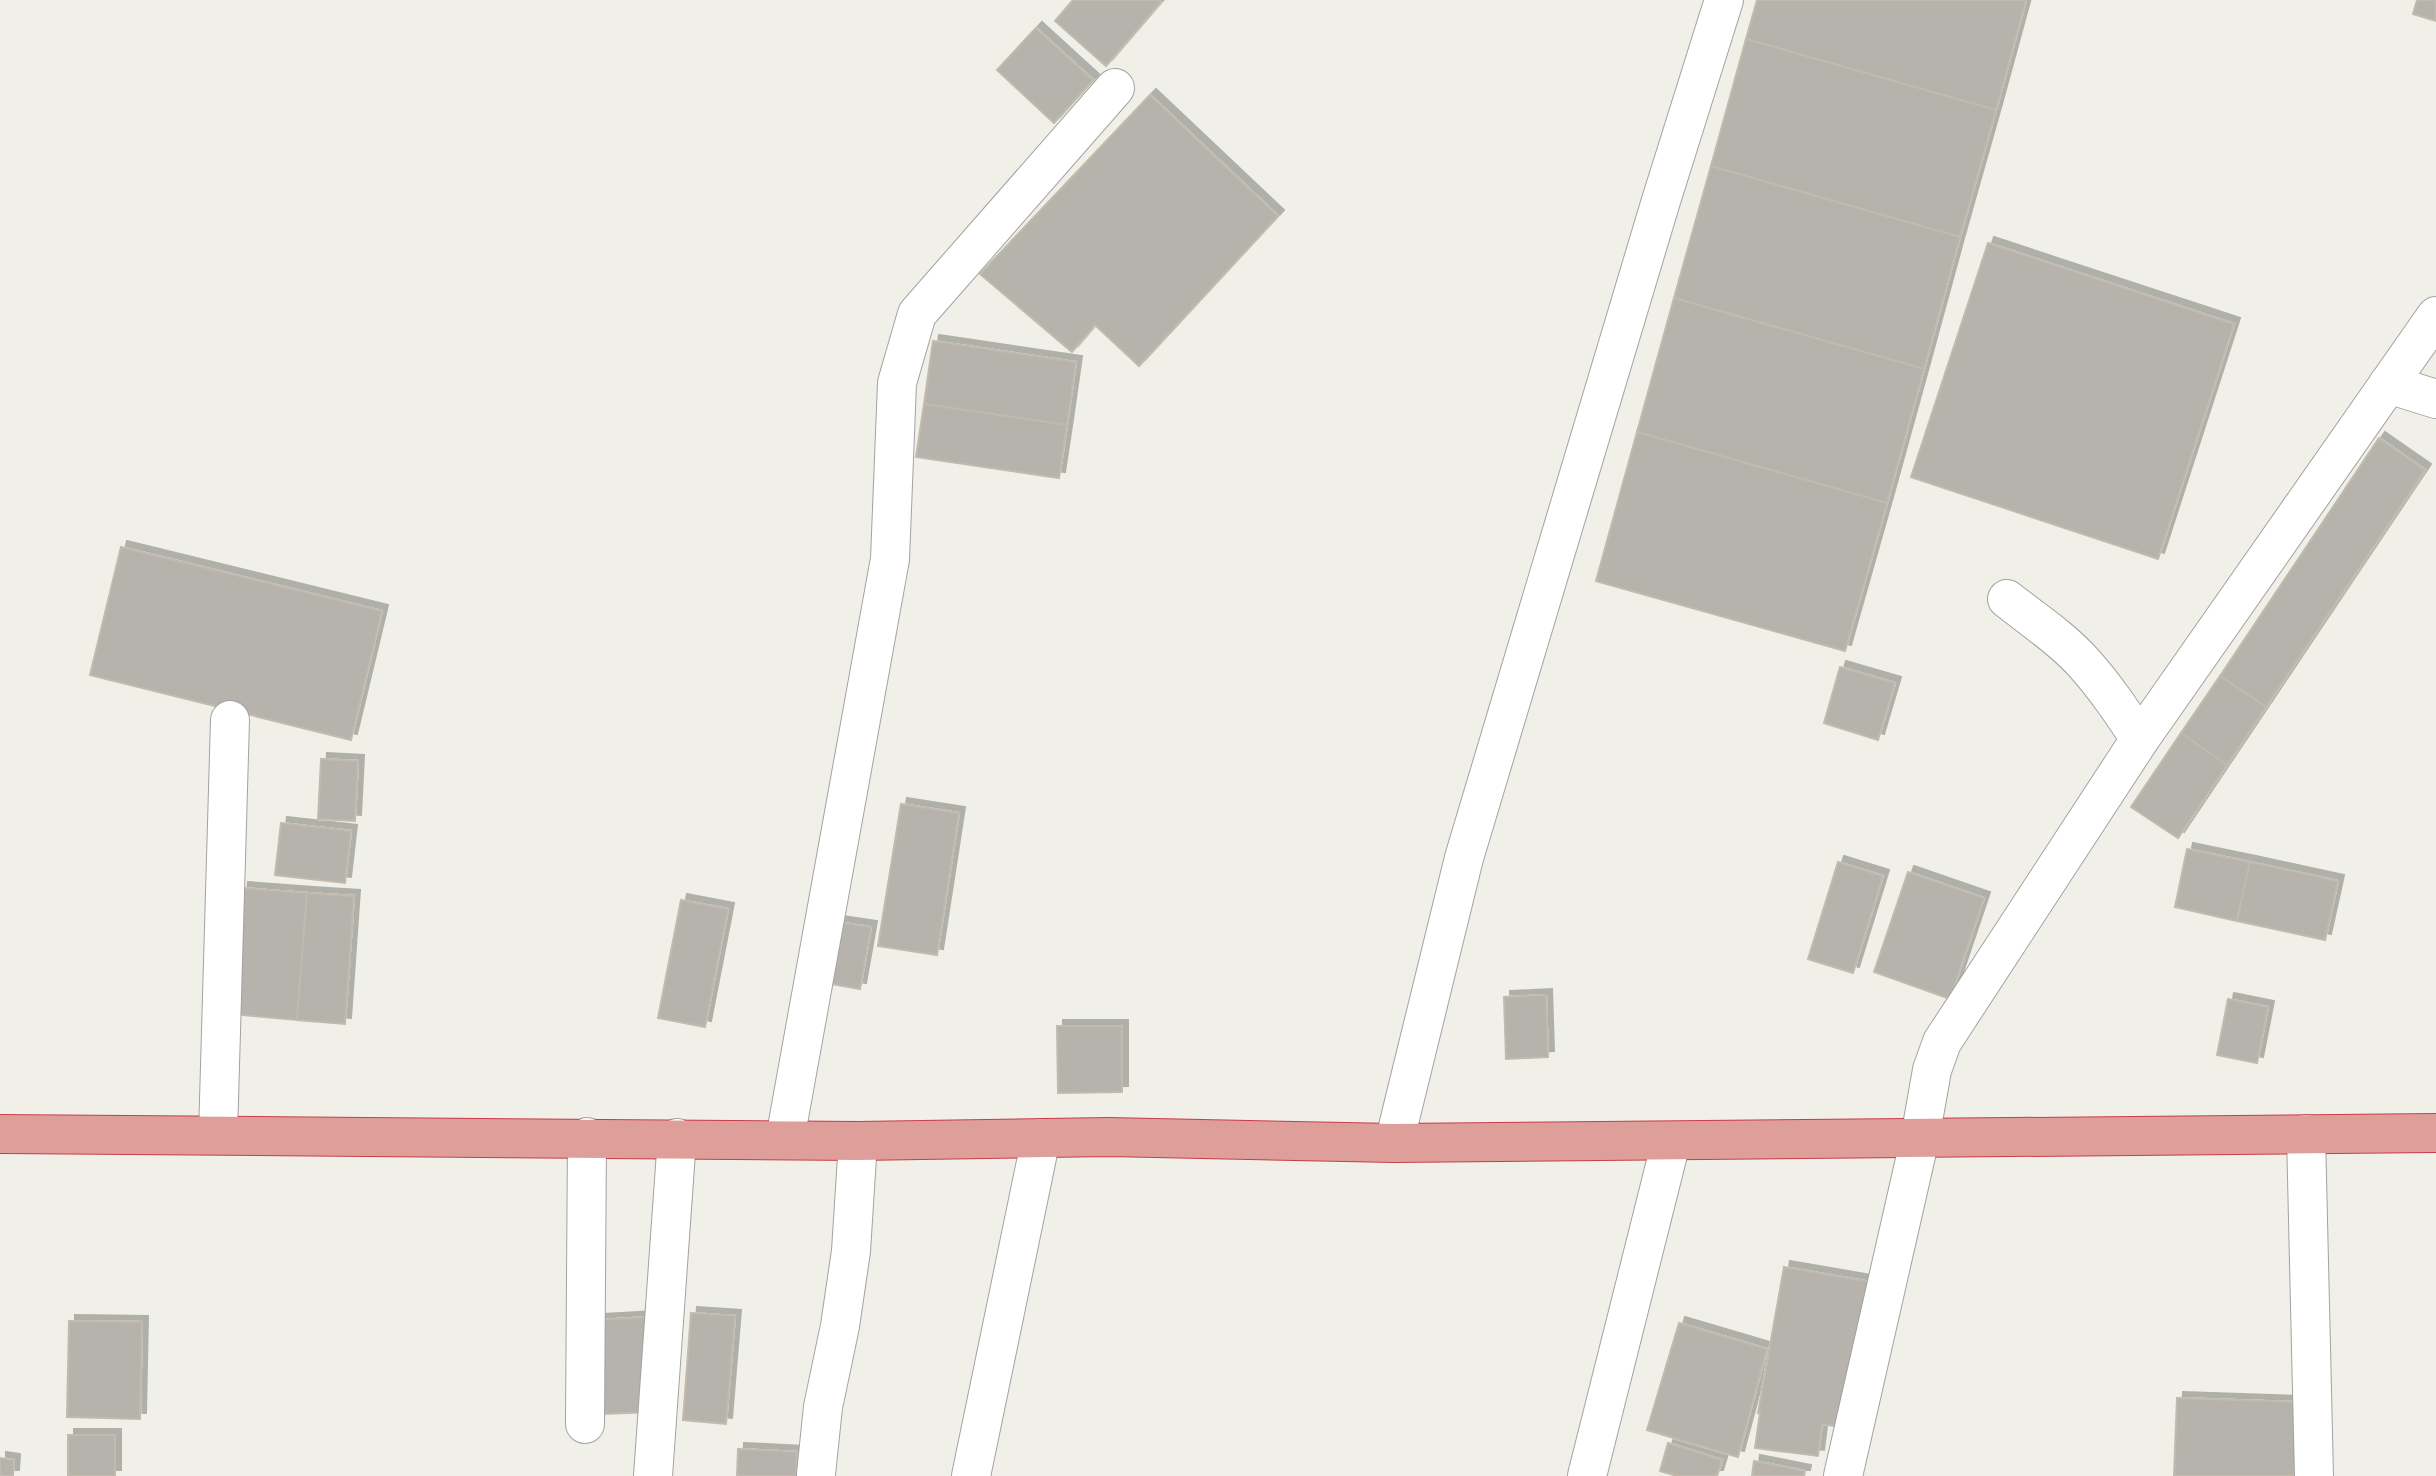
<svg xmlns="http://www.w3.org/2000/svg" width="2436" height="1476" font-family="Signika,sans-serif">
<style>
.building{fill:#b5b3ac;stroke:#c0bbad;stroke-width:2;filter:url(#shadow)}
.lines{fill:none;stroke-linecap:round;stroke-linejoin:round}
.minor-casing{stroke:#a2a2a2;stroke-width:40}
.highway-casing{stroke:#c83d48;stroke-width:40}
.minor{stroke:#fff;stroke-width:38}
.highway{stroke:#de9f9a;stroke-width:38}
</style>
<defs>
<filter id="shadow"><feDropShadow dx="6" dy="-6" stdDeviation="0" flood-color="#0004"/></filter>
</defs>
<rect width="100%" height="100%" fill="#f0f0e9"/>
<!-- building -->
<g class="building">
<path d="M1073,0H1158L1161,2L1106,66L1055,21Z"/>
<path d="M1757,0H2026L1996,110L1746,39Z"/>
<path d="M2417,0H2436V21L2413,14Z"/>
<path d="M1036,28L1093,80L1054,123L997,70Z"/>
<path d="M1746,39L1996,110L1960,237L1711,166Z"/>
<path d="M1150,95L1278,216L1139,366L1095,325L1072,352L980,274Z"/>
<path d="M1711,166L1960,237L1924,369L1674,298Z"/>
<path d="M1988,243L2234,324L2158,559L1911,477Z"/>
<path d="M1674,298L1924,369L1887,503L1637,432Z"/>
<path d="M933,341L1076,362L1067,425L924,404Z"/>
<path d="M924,404L1067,425L1059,478L916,457Z"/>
<path d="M1637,432L1887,503L1845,651L1596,581Z"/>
<path d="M2379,438L2425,470L2266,707L2220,676Z"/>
<path d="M121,547L382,611L351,740L90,675Z"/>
<path d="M1840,667L1895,683L1878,740L1824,723Z"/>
<path d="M2220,676L2266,707L2227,765L2181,733Z"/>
<path d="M2181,733L2227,765L2178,838L2131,807Z"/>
<path d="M321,759L358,761L355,821L318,819Z"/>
<path d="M901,804L959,813L937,955L878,946Z"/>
<path d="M281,823L351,831L345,883L275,875Z"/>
<path d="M2187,849L2250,862L2237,921L2175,907Z"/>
<path d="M1838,862L1883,876L1853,973L1808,959Z"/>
<path d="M2250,862L2338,881L2325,940L2237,921Z"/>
<path d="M1908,872L1984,898L1950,999L1874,972Z"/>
<path d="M242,888L307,893L297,1020L232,1014Z"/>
<path d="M307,893L354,896L345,1024L297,1020Z"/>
<path d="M681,900L728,909L705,1027L658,1018Z"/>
<path d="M837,922L871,927L860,989L826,983Z"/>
<path d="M1546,995L1548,1057L1506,1059L1504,997Z"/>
<path d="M2228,999L2268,1007L2257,1063L2217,1055Z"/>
<path d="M1057,1026H1122V1092L1058,1093Z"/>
<path d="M1784,1267L1877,1283L1851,1429L1822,1424L1818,1456L1755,1448L1760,1413H1758Z"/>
<path d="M691,1313L735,1316L726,1424L683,1420Z"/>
<path d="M649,1317L653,1412L602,1414L598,1320Z"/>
<path d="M69,1321L142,1322L140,1419L67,1417Z"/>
<path d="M1679,1323L1767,1349L1738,1457L1647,1430Z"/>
<path d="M2177,1398L2297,1402L2294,1476H2174Z"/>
<rect x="68" y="1435" width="47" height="41"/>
<path d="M1668,1443L1722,1460L1717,1476H1677L1660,1471Z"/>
<path d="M738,1449L797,1452L796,1476H737Z"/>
<path d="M0,1458L14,1460L13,1476H0Z"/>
<path d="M1754,1461L1805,1471L1804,1476H1752Z"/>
</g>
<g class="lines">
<defs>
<g id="minor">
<path d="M2388,384L2436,399"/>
<path d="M2007,599C2032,619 2060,637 2082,661C2104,685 2122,712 2140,739"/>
<path d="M2306,1134L2314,1476"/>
<path d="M218,1135L230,720"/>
<path d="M785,1139L890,559L897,383L917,314L1115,88"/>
<path d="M1394,1143L1464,858L1660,204L1724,0"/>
<path d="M585,1424L587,1137"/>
<path d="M816,1474L823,1407L840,1326L851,1251L858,1141"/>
<path d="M653,1476L677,1138"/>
<path d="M971,1476L1041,1138"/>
<path d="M1587,1476L1671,1142"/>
<path d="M1843,1476L1920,1138L1932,1070L1942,1042L2140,739L2436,316"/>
</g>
<path id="highway" d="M0,1134L858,1141L1108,1137L1394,1143L2436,1133"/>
</defs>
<!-- minor casing -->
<use href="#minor" class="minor-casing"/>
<!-- highway casing -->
<use href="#highway" class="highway-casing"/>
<!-- minor -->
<use href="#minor" class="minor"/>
<!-- highway -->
<use href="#highway" class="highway"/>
</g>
</svg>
